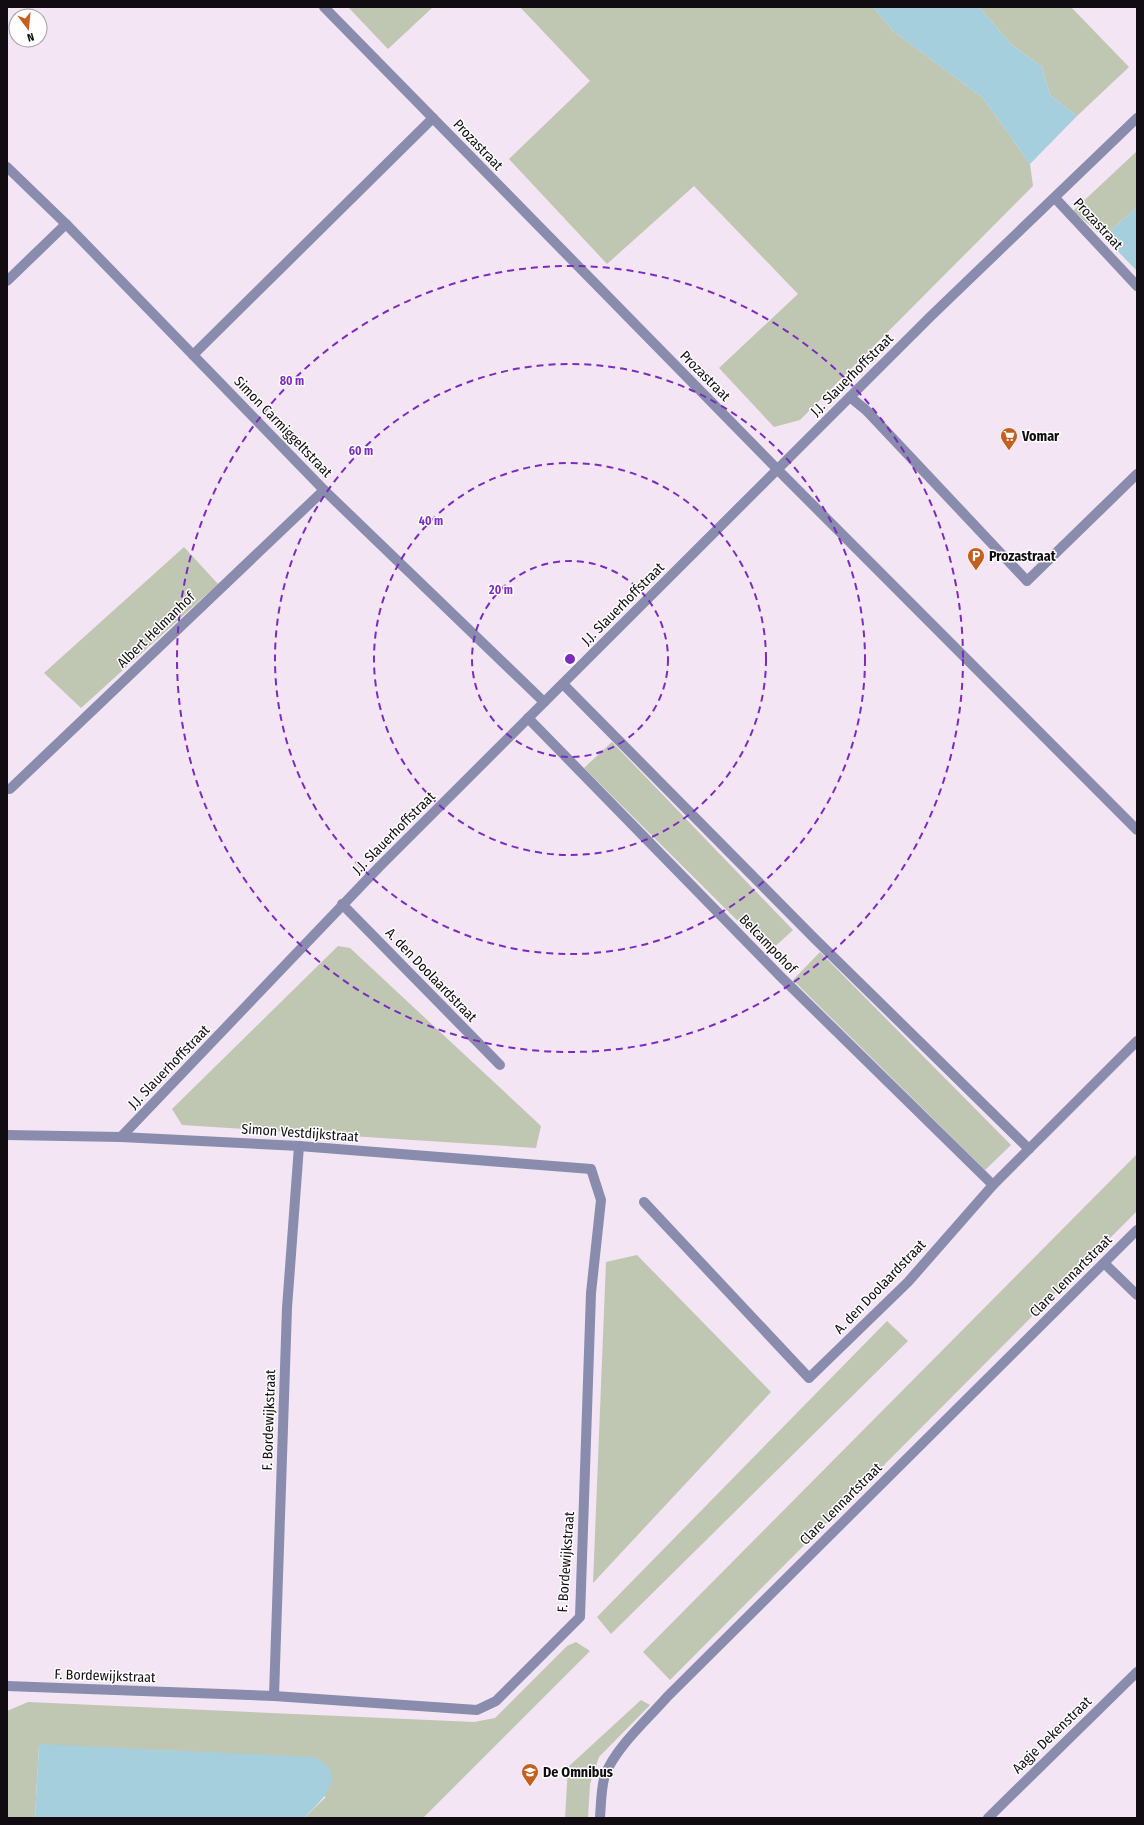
<svg xmlns="http://www.w3.org/2000/svg" width="1144" height="1825" font-family="'Fira Sans Condensed',sans-serif">
<style>
.green{fill:#bfc6b1}
.water{fill:#a5cfdd}
.lines{fill:none;stroke-linecap:round;stroke-linejoin:round}
.pedestrian{stroke:#898cad;stroke-width:10}
.minor{stroke:#898cad;stroke-width:10}
.ring{fill:none;stroke:#7b2cbf;stroke-width:2;stroke-dasharray:7 5}
.labels{text-anchor:middle;dominant-baseline:central;stroke-width:3;stroke-linejoin:round;paint-order:stroke}
.street-label{font-size:14px;fill:#110c11;stroke:#fff}
.poi-label{font-size:14px;font-weight:bold;fill:#110c11;stroke:#fff;text-anchor:start}
.centre{fill:#7b2cbf;stroke:#fff;stroke-width:2}
.ring-label{font-size:12px;text-anchor:middle;font-weight:bold;fill:#7b2cbf;stroke:#fff;stroke-width:3;stroke-linejoin:round;paint-order:stroke}
</style>
<rect width="100%" height="100%" fill="#f3e5f4"/>
<!-- green -->
<g class="green">
<path d="M348,7H433L388,49Z"/>
<path d="M520,7H873L893,31L983,98L1030,164L1033,186L800,420L774,427L719,368L798,294L694,186L607,264L509,159L590,81Z"/>
<path d="M979,7H1071L1129,67L1077,116L1050,95L1042,67L1011,44Z"/>
<path d="M1137,151V207L1111,230L1107,240L1073,211Z"/>
<path d="M184,547L218,584L81,708L44,673Z"/>
<path d="M612,742L793,930L769,952L584,768Z"/>
<path d="M338,946L350,948L541,1126L536,1148L182,1125L172,1109Z"/>
<path d="M820,952L1011,1145L985,1170L793,980Z"/>
<path d="M1137,1154V1211L670,1680L643,1652Z"/>
<path d="M637,1255L771,1392L593,1583L606,1262Z"/>
<path d="M887,1321L908,1341L611,1634L597,1617Z"/>
<path d="M576,1642L590,1651L423,1818H304L326,1797L39,1744L35,1818H7V1711L28,1702L474,1722L495,1718L567,1646Z"/>
<path d="M641,1700L650,1705L599,1757L590,1784L588,1818H565L568,1767Z"/>
</g>
<!-- water -->
<g class="water">
<path d="M873,7H979L1011,44L1042,67L1050,95L1077,116L1030,164L983,98L893,31Z"/>
<path d="M1137,207V271L1107,240L1111,230Z"/>
<path d="M39,1744L314,1757C351,1775 322,1800 304,1818H35Z"/>
</g>
<g class="lines">
<!-- pedestrian -->
<g class="pedestrian">
<path d="M1055,198L1137,286"/>
<path d="M193,355L433,118"/>
<path d="M850,397L866,410L1027,581L1137,474"/>
<path d="M563,684L815,939L1029,1149"/>
<path d="M528,718L781,977L993,1185"/>
</g>
<!-- minor -->
<g class="minor">
<path d="M324,7L778,470L1137,830"/>
<path d="M7,167L66,224L324,490L544,702"/>
<path d="M7,281L66,224"/>
<path d="M7,789H10L324,490"/>
<path d="M342,904L500,1065"/>
<path d="M7,1135L121,1137L299,1146L591,1169L601,1200L591,1293L580,1617L496,1701L477,1710L274,1696L7,1686"/>
<path d="M121,1137L380,866L931,316L1137,118"/>
<path d="M644,1202L809,1378L908,1282L993,1185L1137,1041"/>
<path d="M1104,1263L1137,1295"/>
<path d="M274,1696L287,1308L299,1146"/>
<path d="M600,1818C601,1804 601,1788 605,1775C616,1747 647,1720 667,1697L1137,1230"/>
<path d="M988,1818L1137,1672"/>
</g>
</g>
<!-- distance rings -->
<g class="ring">
<circle cx="570" cy="659" r="98"/>
<circle cx="570" cy="659" r="196"/>
<circle cx="570" cy="659" r="295"/>
<circle cx="570" cy="659" r="393"/>
</g>
<!-- icons -->
<defs>
<symbol id="supermarket-pin" viewBox="-11 -11 22 30"><path d="M0 17L-7.5 6A9.5 9.5 0 1 1 7.5 6Z" fill="#c26022" stroke="#fff"/><path d="M-6-5.5h2.5l.6 2H6L4.5 2H-2.5L-4.4-4H-6ZM-1.5 3.2a1.3 1.3 0 1 0 .1 0ZM3 3.2a1.3 1.3 0 1 0 .1 0Z" fill="#fff"/></symbol>
<symbol id="parking-pin" viewBox="-11 -11 22 30"><path d="M0 17L-7.5 6A9.5 9.5 0 1 1 7.5 6Z" fill="#c26022" stroke="#fff"/><path d="M-3.5-5.5H1a3.5 3.5 0 0 1 0 7H-1V5.5H-3.5ZM-1-3.4V-.6H.8a1.4 1.4 0 0 0 0-2.8Z" fill="#fff"/></symbol>
<symbol id="school-pin" viewBox="-11 -11 22 30"><path d="M0 17L-7.5 6A9.5 9.5 0 1 1 7.5 6Z" fill="#c26022" stroke="#fff"/><path d="M0-5L7-2L0 1L-7-2ZM-4 1L0 2.5L4 1V4Q0 6-4 4Z" fill="#fff"/></symbol>
</defs>
<g fill-rule="evenodd">
<use href="#supermarket-pin" x="999" y="426" width="20" height="27"/>
<use href="#parking-pin" x="966" y="546" width="20" height="27"/>
<use href="#school-pin" x="520" y="1762" width="20" height="27"/>
</g>
<g class="labels">
<!-- street labels -->
<g class="street-label">
<text transform="translate(478 145) rotate(46)">Prozastraat</text>
<text transform="translate(1098 224) rotate(47)">Prozastraat</text>
<text transform="translate(852 375) rotate(-45)">J.J. Slauerhoffstraat</text>
<text transform="translate(705 376) rotate(45)">Prozastraat</text>
<text transform="translate(283 427) rotate(46)">Simon Carmiggeltstraat</text>
<text transform="translate(623 604) rotate(-45)">J.J. Slauerhoffstraat</text>
<text transform="translate(156 630) rotate(-44)">Albert Helmanhof</text>
<text transform="translate(394 833) rotate(-45)">J.J. Slauerhoffstraat</text>
<text transform="translate(768 944) rotate(46)">Belcampohof</text>
<text transform="translate(431 975) rotate(46)">A. den Doolaardstraat</text>
<text transform="translate(169 1067) rotate(-46)">J.J. Slauerhoffstraat</text>
<text transform="translate(300 1133) rotate(4)">Simon Vestdijkstraat</text>
<text transform="translate(1071 1276) rotate(-45)">Clare Lennartstraat</text>
<text transform="translate(880 1287) rotate(-46)">A. den Doolaardstraat</text>
<text transform="translate(269 1420) rotate(-88)">F. Bordewijkstraat</text>
<text transform="translate(841 1504) rotate(-45)">Clare Lennartstraat</text>
<text transform="translate(566 1562) rotate(-86)">F. Bordewijkstraat</text>
<text transform="translate(105 1676) rotate(2)">F. Bordewijkstraat</text>
<text transform="translate(1052 1735) rotate(-44)">Aagje Dekenstraat</text>
</g>
<!-- poi labels -->
<g class="poi-label">
<text x="1022" y="436">Vomar</text>
<text x="989" y="556">Prozastraat</text>
<text x="543" y="1772">De Omnibus</text>
</g>
</g>
<circle cx="570" cy="659" r="6" class="centre"/>
<g class="ring-label">
<text x="292" y="385">80 m</text>
<text x="361" y="455">60 m</text>
<text x="431" y="525">40 m</text>
<text x="501" y="594">20 m</text>
</g>
<!-- border -->
<rect width="1144" height="1825" fill="none" stroke="#110c11" stroke-width="16"/>
<!-- north arrow -->
<g transform="translate(28 28) rotate(164)"><circle r="19" fill="#ffffff" stroke="#a09ea0"/>
<path d="M0-3L7 15L0 10L-7 15Z" fill="#c26022"/>
<text y="-6" font-size="11" font-weight="bold" text-anchor="middle" fill="#110c11">N</text>
</g>
</svg>
